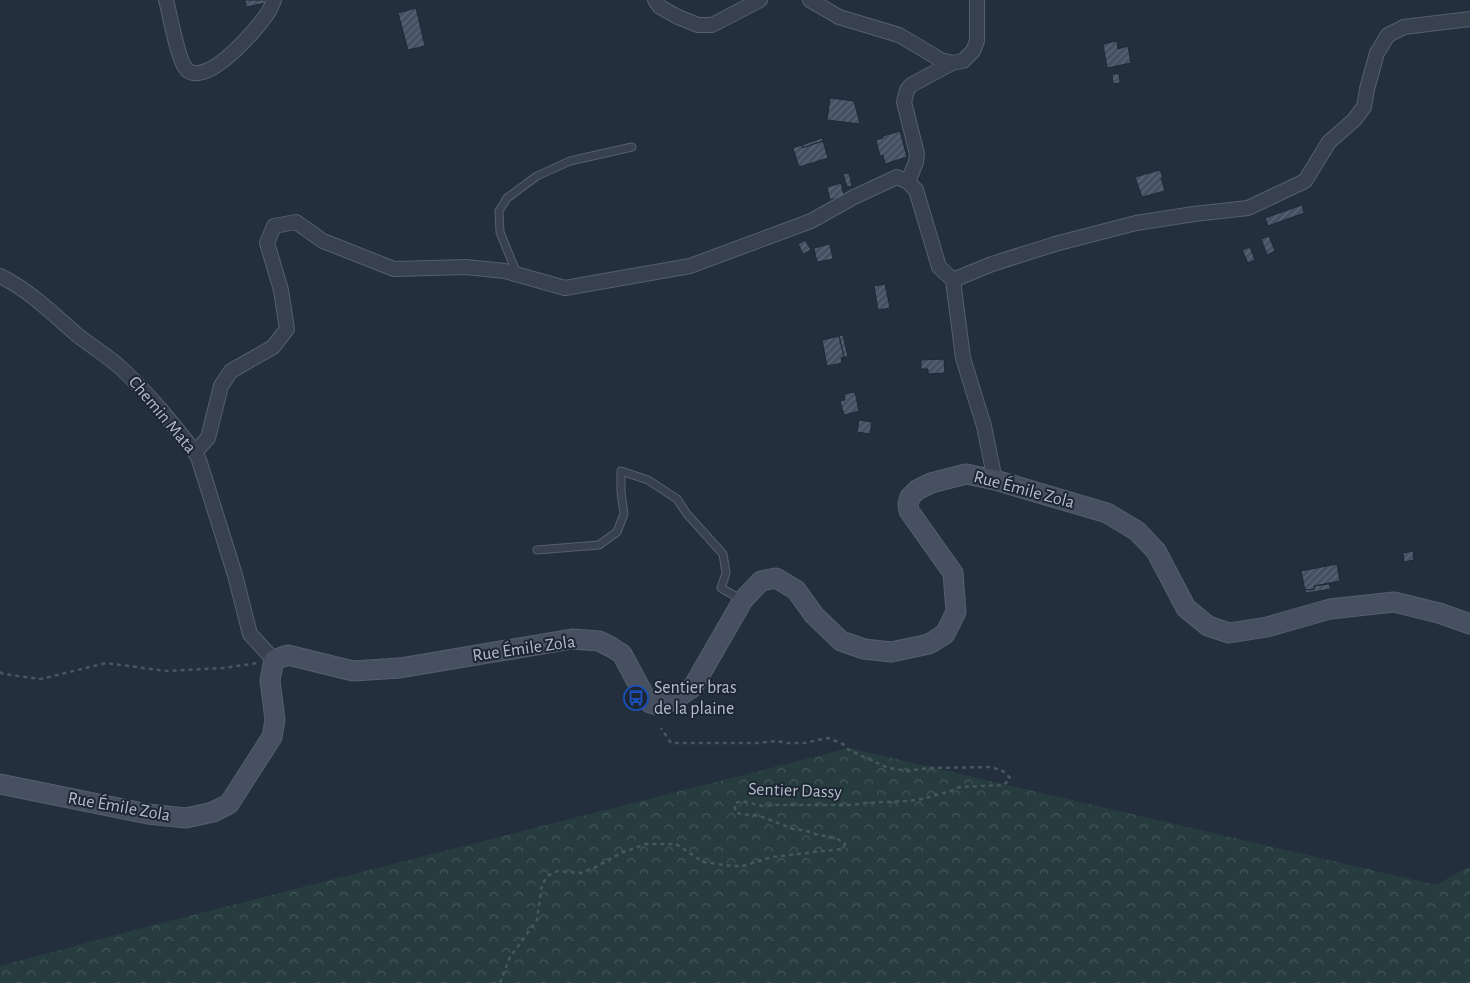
<svg xmlns="http://www.w3.org/2000/svg" width="1470" height="983" font-family="'Alegreya Sans',sans-serif">
<style>
.forest{fill:url(#forest-crowns)}
.building{fill:url(#building-hatch);stroke:#1f2835}
.lines{fill:none;stroke-linecap:round;stroke-linejoin:round}
.lane-casing{stroke:#565f6c;stroke-width:9}
.street-casing{stroke:#565f6c;stroke-width:16}
.secondary-casing{stroke:#565f6c;stroke-width:21}
.path{stroke:#44595c;stroke-width:2.5;stroke-dasharray:4 4;stroke-linecap:butt}
.lane{stroke:#38414e;stroke-width:7}
.street{stroke:#38414e;stroke-width:14}
.secondary{stroke:#465061;stroke-width:19}
.labels{text-anchor:middle;dominant-baseline:central;stroke-width:4;stroke-linejoin:round;paint-order:stroke}
.street-label{font-size:18px;fill:#b4bcc9;stroke:#1d2633}
.poi-label{font-size:18px;fill:#b4bcc9;stroke:#1d2633;text-anchor:start}
</style>
<defs>
<pattern id="forest-crowns" width="20" height="18" patternUnits="userSpaceOnUse" patternTransform="scale(1.25)"><rect width="20" height="18" fill="#263c3f"/><path d="M2 6a3 3 0 1 1 6 0M12 15a3 3 0 1 1 6 0" fill="none" stroke="#435659"/></pattern>
<pattern id="building-hatch" width="6" height="6" patternUnits="userSpaceOnUse" patternTransform="scale(1.25)"><rect width="6" height="6" fill="#455162"/><path d="M-1 1l2-2M0 6l6-6M5 7l2-2" fill="none" stroke="#5d6877"/></pattern>
</defs>
<rect width="100%" height="100%" fill="#242f3e"/>
<!-- forest -->
<path class="forest" d="M849,748L1436,885L1470,866V983H0V966L138,929Z"/>
<!-- building -->
<g class="building">
<path d="M245,0H265L266,3L246,7Z"/>
<path d="M416,8L425,46L408,50L398,13Z"/>
<path d="M1117,41L1118,49L1128,46L1131,63L1107,68L1103,44Z"/>
<path d="M1112,74H1119L1120,83L1113,84Z"/>
<path d="M830,98L854,101L860,124L827,120Z"/>
<path d="M900,131L907,157L885,164L883,155L880,156L876,140L883,138V136Z"/>
<path d="M822,138L823,141L802,148V145Z"/>
<path d="M823,141L828,158L799,167L793,148L802,145V148Z"/>
<path d="M1160,170L1163,178H1161L1165,191L1142,197L1135,177Z"/>
<path d="M849,173L852,186L847,187L843,174Z"/>
<path d="M841,183L844,196L830,200L827,187Z"/>
<path d="M1302,205L1304,213L1268,226L1265,218Z"/>
<path d="M1269,236L1275,251L1267,255L1261,239Z"/>
<path d="M805,240L811,250L803,254L798,244Z"/>
<path d="M830,244L833,259L817,262L814,248Z"/>
<path d="M1250,247L1255,260L1248,263L1242,250Z"/>
<path d="M885,284L890,308L878,310L874,286Z"/>
<path d="M843,335L848,357H844L839,336Z"/>
<path d="M839,336L844,357L841,358L842,363L827,366L822,340Z"/>
<path d="M944,359L945,373L928,374V369H921V360Z"/>
<path d="M855,392L859,411L844,415L840,401L845,400L844,394Z"/>
<path d="M859,420L872,422L870,434L857,432Z"/>
<path d="M1413,551L1414,560L1404,562L1403,553Z"/>
<path d="M1337,564L1340,581L1314,586L1315,589L1305,590L1301,571Z"/>
<path d="M1329,584L1331,589L1306,593L1305,590L1315,589L1314,586Z"/>
</g>
<g class="lines">
<defs>
<g id="lane">
<path d="M517,274L500,232L499,211L507,198L537,176L570,161L632,147"/>
<path d="M537,550L599,545L617,532L624,514L621,492V471L648,480L677,499L687,514L723,554L726,573L721,588L742,600"/>
</g>
<g id="street">
<path d="M166,0C170,14 178,62 187,70C208,87 256,30 267,14C270,10 272,5 274,0"/>
<path d="M655,0L660,7L678,17L698,25H712L760,0"/>
<path d="M810,0L839,17L899,35L941,60L952,63L963,61L973,51L977,41V0"/>
<path d="M908,182L916,162L917,154L904,102L907,90L911,85L952,63"/>
<path d="M0,276C29,290 52,313 76,334C91,346 108,356 122,369C149,394 172,423 195,452L199,460L235,575L250,634L274,660"/>
<path d="M953,280L992,264L1055,244L1136,223L1194,214L1248,208L1305,181L1329,142L1354,120L1364,107L1367,89L1377,53L1388,35L1404,27L1470,19"/>
<path d="M195,452L208,438L221,386L231,371L273,347L287,329L281,290L267,243L274,226L296,222L323,241L394,269L466,267L505,271L565,288L690,266L811,221L854,197L897,177L908,182L916,190L939,267L953,280L963,358L984,426L995,480"/>
</g>
<path id="secondary" d="M0,784L148,814L186,818L213,812L229,804L272,737L275,720L270,680L274,660L288,655L353,671L400,668L572,639L599,641L611,647L622,654L644,695L650,703L658,705L672,701L693,687L743,600L761,581L776,578L796,590L814,615L841,641L864,649L891,652L929,644L945,634L956,612L953,573L909,511L908,504L910,497L917,490L931,483L966,474L995,480L1107,513L1137,531L1156,551L1186,608L1208,626L1229,633L1267,627L1330,609L1394,602L1439,613L1470,624"/>
</defs>
<!-- lane casing -->
<use href="#lane" class="lane-casing"/>
<!-- street casing -->
<use href="#street" class="street-casing"/>
<!-- secondary casing -->
<use href="#secondary" class="secondary-casing"/>
<!-- path -->
<g class="path">
<path d="M0,672L3,674L41,679L106,663L166,671L223,668L258,663"/>
<path d="M500,983L510,957L537,920L542,884L549,875L558,871L581,873L594,868L621,853L646,844H676L703,862L732,866H743L772,857L841,849L845,844L838,839L819,835L807,831L793,829L760,816L740,814L735,811V803L742,801L762,806L776,805H852L865,803L906,801L923,799L939,794L948,792L960,787L1004,785L1010,778L1003,771L991,767L928,768L908,771L888,768L849,750L843,744L828,738L804,743H787L776,741L758,743H671L661,728"/>
</g>
<!-- lane -->
<use href="#lane" class="lane"/>
<!-- street -->
<use href="#street" class="street"/>
<!-- secondary -->
<use href="#secondary" class="secondary"/>
</g>
<!-- icons -->
<defs>
<symbol id="bus-ring" viewBox="-11 -11 22 22"><circle r="9.5" fill="#1d2633" stroke="#1a4fb4" stroke-width="1.5"/><path d="M-5-6H5V4H4V6H2V4H-2V6H-4V4H-5ZM-3.5-4V0h7V-4ZM-3.5 1.2v1.5H-2V1.2ZM2 1.2v1.5H3.5V1.2Z" fill="#1a4fb4"/></symbol>
</defs>
<g fill-rule="evenodd">
<use href="#bus-ring" x="622" y="684" width="28" height="28"/>
</g>
<g class="labels">
<!-- street labels -->
<g class="street-label">
<text transform="translate(162 415) rotate(50)">Chemin Mata</text>
<text transform="translate(1024 490) rotate(15)">Rue Émile Zola</text>
<text transform="translate(524 649) rotate(-8)">Rue Émile Zola</text>
<text transform="translate(795 791) rotate(2)">Sentier Dassy</text>
<text transform="translate(119 807) rotate(10)">Rue Émile Zola</text>
</g>
<!-- poi labels -->
<g class="poi-label">
<text x="654" y="688">Sentier bras<tspan x="654" dy="21">de la plaine</tspan></text>
</g>
</g>
</svg>
